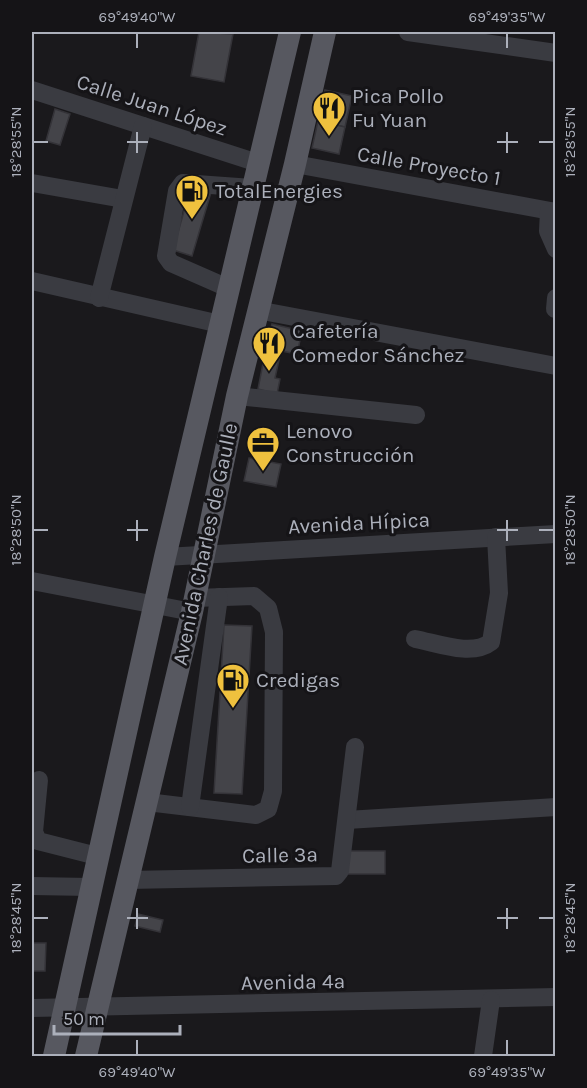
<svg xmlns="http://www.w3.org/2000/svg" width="587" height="1088" font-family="Karla,sans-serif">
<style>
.building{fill:#444449;stroke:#343338;stroke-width:1.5}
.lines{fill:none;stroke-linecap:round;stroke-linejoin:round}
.minor{stroke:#3a3b41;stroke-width:18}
.major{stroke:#575860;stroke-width:22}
.ticks{fill:none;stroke:#acb0bb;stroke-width:2}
.labels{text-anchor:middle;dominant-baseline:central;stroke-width:6;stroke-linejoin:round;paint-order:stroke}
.poi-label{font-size:21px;fill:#acb0bb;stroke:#151417;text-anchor:start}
.street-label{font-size:21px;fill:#acb0bb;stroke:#151417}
.neatline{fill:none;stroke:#acb0bb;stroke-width:2}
.ticks-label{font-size:15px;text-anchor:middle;fill:#acb0bb}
</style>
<rect width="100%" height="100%" fill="#1a191c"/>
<!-- building -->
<g class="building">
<path d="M199,32L233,34L224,82L191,76Z"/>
<path d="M325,90L352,96L345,127L318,121Z"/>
<path d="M55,109L70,114L60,145L46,141Z"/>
<path d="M318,121L345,127L339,154L312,148Z"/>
<path d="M192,183L212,189L192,256L173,250Z"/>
<path d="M272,324L302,331L297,354L266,348Z"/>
<path d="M266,348L281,351L275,378L280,379L277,394L258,389Z"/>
<path d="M249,458L281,464L276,487L244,481Z"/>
<path d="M224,625L252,626L242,794L214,793Z"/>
<path d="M349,851H385V874H346Z"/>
<path d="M138,914L163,920L160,932L135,926Z"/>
<path d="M32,943H46L45,971H32Z"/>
</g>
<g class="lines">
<!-- minor -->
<g class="minor">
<path d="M408,32L556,53"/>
<path d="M32,90L258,163"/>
<path d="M295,164L556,212"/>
<path d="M32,183L123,199"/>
<path d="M549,211L548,231L556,249"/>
<path d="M32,281L220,324"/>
<path d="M228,288L171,263L166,256L177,191L183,183L252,188"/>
<path d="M99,298L143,126"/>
<path d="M555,309L556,298"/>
<path d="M257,310L556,366"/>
<path d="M237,396L416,415"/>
<path d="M165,557L556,534"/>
<path d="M32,581L192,612"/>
<path d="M415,639C437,643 472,657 491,642L499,593L496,537"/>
<path d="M39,780L34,832L38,841L97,856"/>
<path d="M147,802L256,815L268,809L273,791L274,632L268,608L254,596L195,598"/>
<path d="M190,807L219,597"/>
<path d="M347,820L556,807"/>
<path d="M128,880L336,876L340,871L355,747"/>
<path d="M32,886L90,887"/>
<path d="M32,1008L556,997"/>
<path d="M483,1056L491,1000"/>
</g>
<!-- major -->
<g class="major">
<path d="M54,1056L165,557L290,32"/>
<path d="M86,1056L192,612L237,396L295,164L325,32"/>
</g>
</g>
<!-- ticks -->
<path class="ticks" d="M137,33V48M507,33V48M137,132V153M507,132V153M33,142H48M127,142H148M497,142H518M539,142H554M137,520V541M507,520V541M33,530H48M127,530H148M497,530H518M539,530H554M137,908V929M507,908V929M33,918H48M127,918H148M497,918H518M539,918H554M137,1040V1055M507,1040V1055"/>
<!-- icons -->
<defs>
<symbol id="restaurant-pin" viewBox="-11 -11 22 30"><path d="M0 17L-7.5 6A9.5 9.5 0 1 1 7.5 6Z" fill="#efc13e" stroke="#151417"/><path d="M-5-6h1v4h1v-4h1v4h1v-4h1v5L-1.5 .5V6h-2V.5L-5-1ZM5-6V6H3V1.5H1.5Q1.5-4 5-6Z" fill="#111"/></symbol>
<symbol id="fuel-pin" viewBox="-11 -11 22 30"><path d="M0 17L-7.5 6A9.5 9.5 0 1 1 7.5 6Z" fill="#efc13e" stroke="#151417"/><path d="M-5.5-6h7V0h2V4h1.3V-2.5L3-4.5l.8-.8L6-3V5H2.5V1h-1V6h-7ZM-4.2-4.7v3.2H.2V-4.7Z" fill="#111"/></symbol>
<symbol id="office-pin" viewBox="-11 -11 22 30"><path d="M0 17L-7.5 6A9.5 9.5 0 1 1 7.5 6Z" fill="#efc13e" stroke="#151417"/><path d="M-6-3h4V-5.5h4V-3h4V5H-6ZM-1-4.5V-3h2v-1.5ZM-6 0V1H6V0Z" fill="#111"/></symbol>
</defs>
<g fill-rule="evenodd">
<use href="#restaurant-pin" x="310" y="89" width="38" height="52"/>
<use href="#fuel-pin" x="173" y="172" width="38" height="52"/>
<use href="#restaurant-pin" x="250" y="324" width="38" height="52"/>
<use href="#office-pin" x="244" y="424" width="38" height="52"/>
<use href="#fuel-pin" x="214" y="661" width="38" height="52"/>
</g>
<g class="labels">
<!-- poi labels -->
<g class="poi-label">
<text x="352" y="96">Pica Pollo<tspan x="352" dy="24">Fu Yuan</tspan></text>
<text x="215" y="191">TotalEnergies</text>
<text x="292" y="331">Cafetería<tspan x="292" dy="24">Comedor Sánchez</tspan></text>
<text x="286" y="431">Lenovo<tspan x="286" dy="24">Construcción</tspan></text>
<text x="256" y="680">Credigas</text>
</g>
<!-- street labels -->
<g class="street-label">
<text transform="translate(152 105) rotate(18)">Calle Juan López</text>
<text transform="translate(429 166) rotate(10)">Calle Proyecto 1</text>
<text transform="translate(359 523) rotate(-3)">Avenida Hípica</text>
<text transform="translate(205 544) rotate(-78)">Avenida Charles de Gaulle</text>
<text transform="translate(280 855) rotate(-1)">Calle 3a</text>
<text transform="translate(293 982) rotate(-1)">Avenida 4a</text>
</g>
</g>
<!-- border -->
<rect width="587" height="1088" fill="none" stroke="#151417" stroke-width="66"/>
<!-- scale -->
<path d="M54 1025v9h126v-9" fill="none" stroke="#acb0bb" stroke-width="3"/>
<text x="63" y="1025" font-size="18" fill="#acb0bb" stroke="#151417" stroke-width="4.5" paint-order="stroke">50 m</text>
<rect x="33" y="33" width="521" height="1022" class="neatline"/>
<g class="ticks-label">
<text x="137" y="22">69°49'40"W</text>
<text x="507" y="22">69°49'35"W</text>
<text transform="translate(16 142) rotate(-90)" y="5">18°28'55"N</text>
<text transform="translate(570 142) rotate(-90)" y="5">18°28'55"N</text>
<text transform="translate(16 530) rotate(-90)" y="5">18°28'50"N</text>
<text transform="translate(570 530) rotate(-90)" y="5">18°28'50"N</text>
<text transform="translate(16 918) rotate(-90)" y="5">18°28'45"N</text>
<text transform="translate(570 918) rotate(-90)" y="5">18°28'45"N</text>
<text x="137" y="1077">69°49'40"W</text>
<text x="507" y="1077">69°49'35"W</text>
</g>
</svg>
